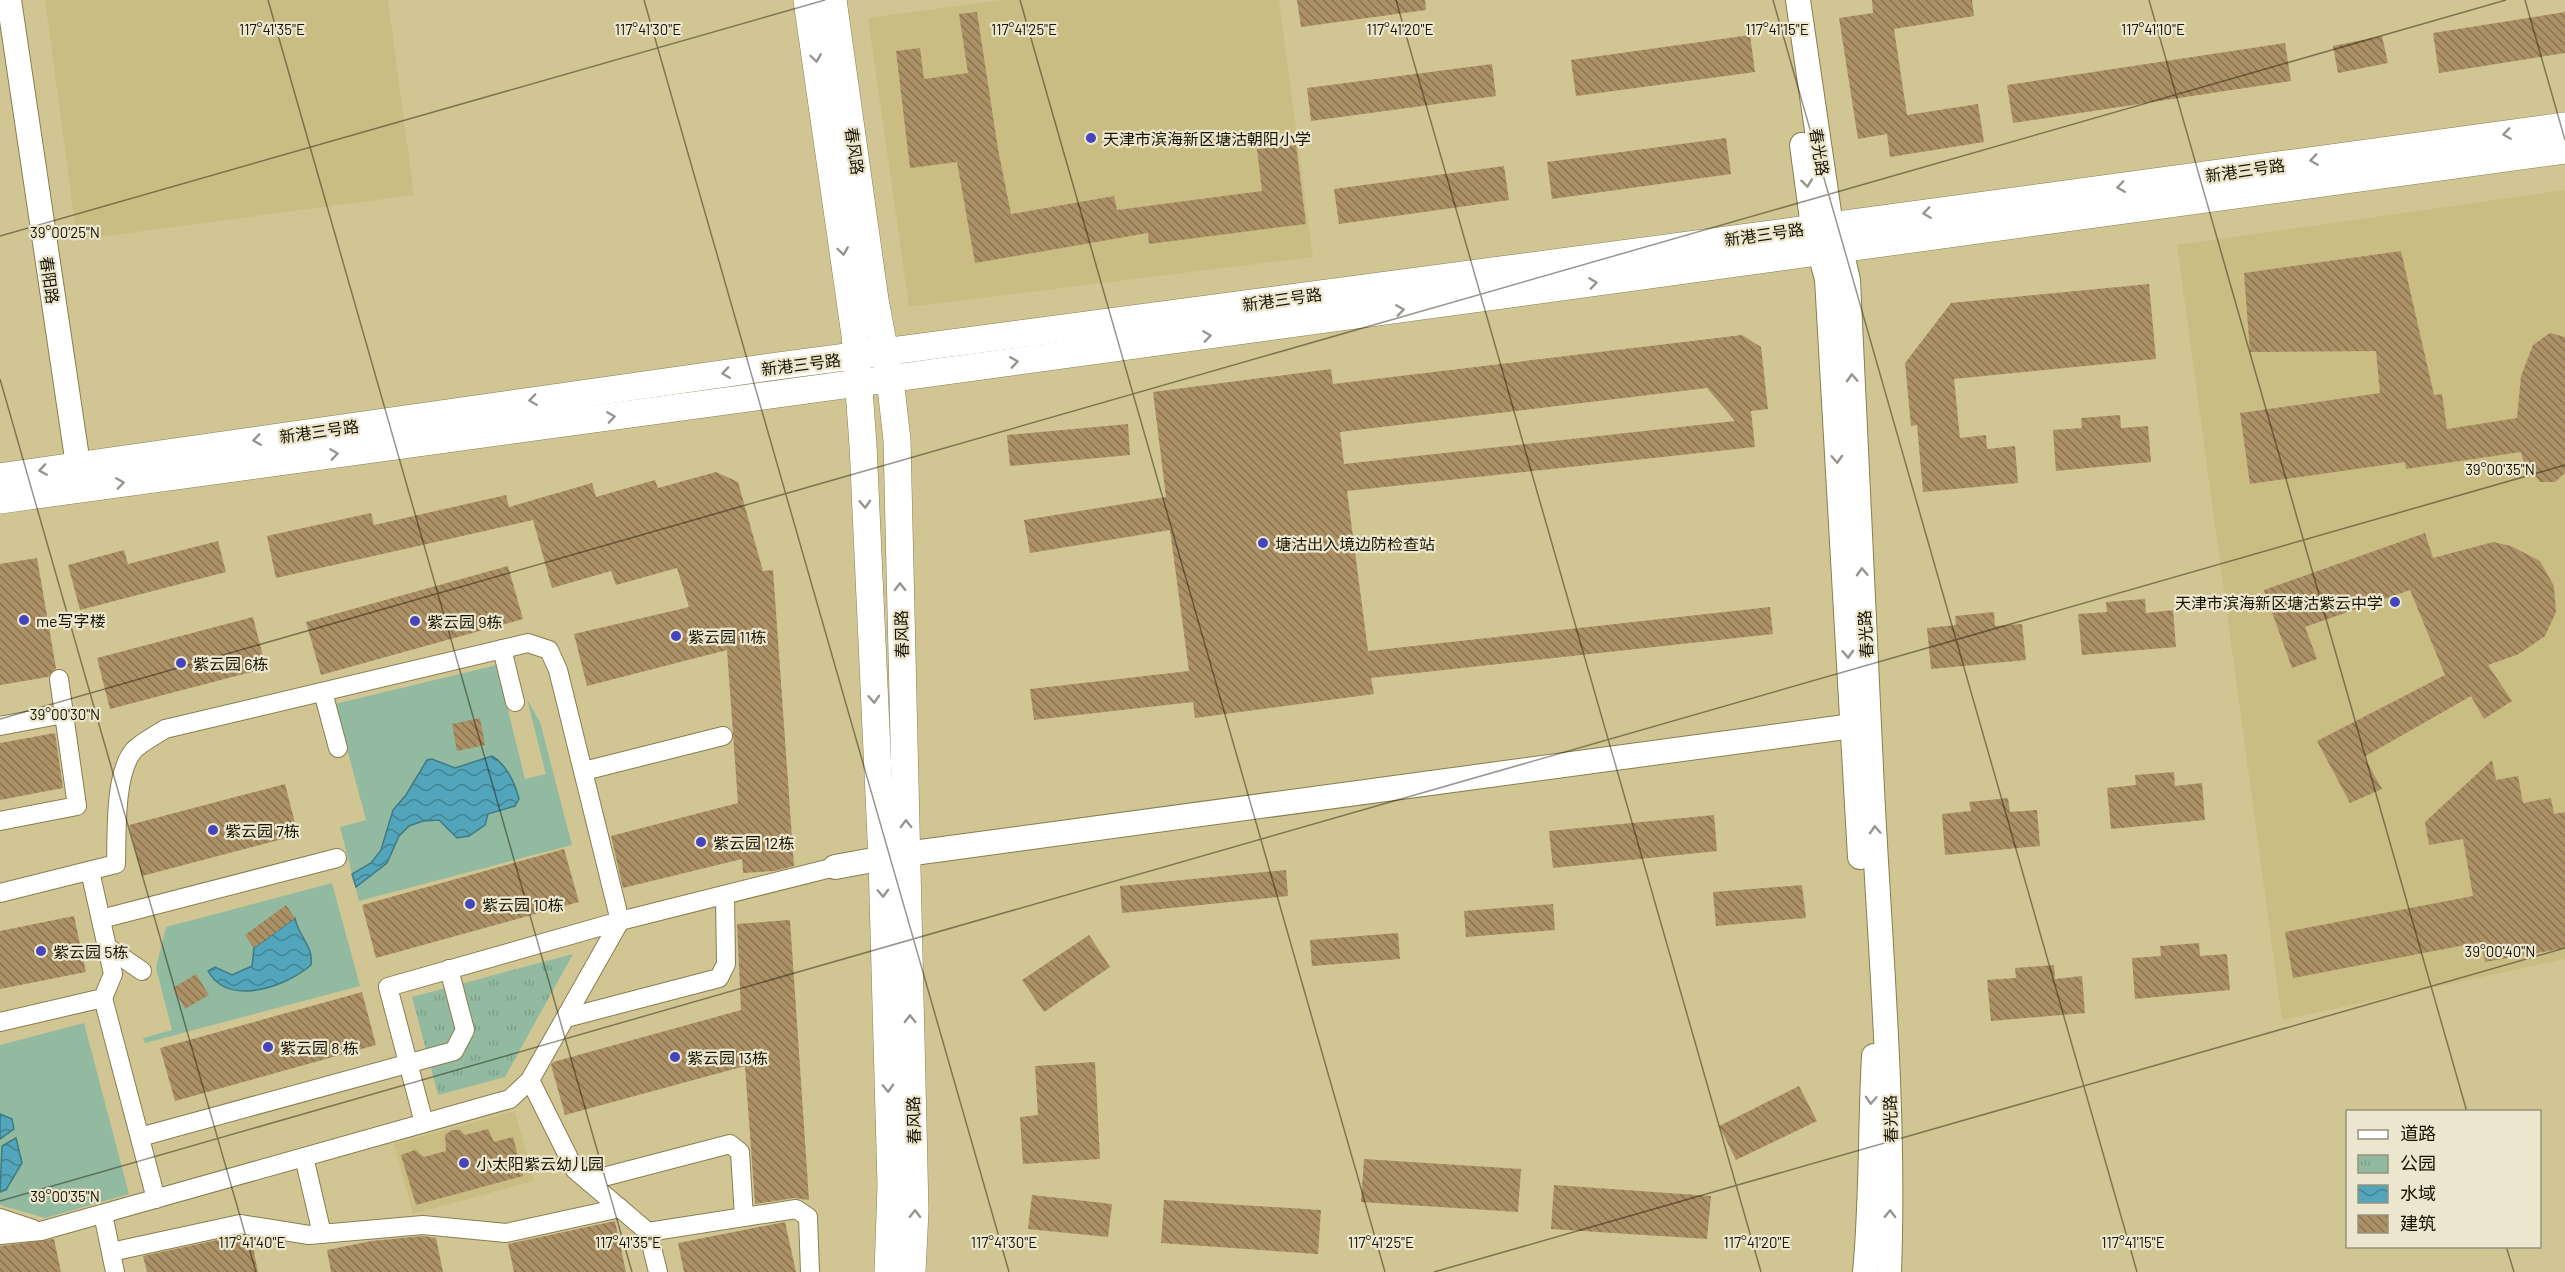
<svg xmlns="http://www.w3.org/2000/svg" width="2565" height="1272" font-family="Barlow,'Noto Sans SC',sans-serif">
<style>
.built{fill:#cabd83}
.park{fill:url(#park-tufts)}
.garden{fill:#91baa0}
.water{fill:url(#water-waves);stroke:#417a83;stroke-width:1.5}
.building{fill:url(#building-back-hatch);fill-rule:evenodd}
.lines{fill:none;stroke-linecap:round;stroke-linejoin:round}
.minor-casing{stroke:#887e4e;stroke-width:20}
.tertiary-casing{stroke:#887e4e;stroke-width:26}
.secondary-casing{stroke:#887e4e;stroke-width:28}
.minor{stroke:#fff;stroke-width:18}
.tertiary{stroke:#fff;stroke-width:24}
.secondary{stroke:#fff;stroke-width:27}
.oneway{stroke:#97958d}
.ticks{fill:none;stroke:#181402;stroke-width:1.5;stroke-opacity:0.45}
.poi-dot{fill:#4544ba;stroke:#ebe6cd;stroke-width:2}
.labels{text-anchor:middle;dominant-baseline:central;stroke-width:4.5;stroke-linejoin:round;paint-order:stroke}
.poi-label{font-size:16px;fill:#181402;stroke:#ebe6cd;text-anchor:start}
.street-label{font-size:16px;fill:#181402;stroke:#ebe6cd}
.ticks-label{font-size:15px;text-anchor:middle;fill:#181402;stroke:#ebe6cd;stroke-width:4.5;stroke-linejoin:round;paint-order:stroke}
</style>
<defs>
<pattern id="park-tufts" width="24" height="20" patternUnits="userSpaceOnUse" patternTransform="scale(1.5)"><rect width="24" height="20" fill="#91baa0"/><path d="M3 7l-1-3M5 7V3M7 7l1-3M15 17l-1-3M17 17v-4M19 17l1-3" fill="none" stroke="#7c9f88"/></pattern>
<pattern id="water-waves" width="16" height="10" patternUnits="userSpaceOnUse" patternTransform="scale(1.5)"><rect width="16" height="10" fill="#52a5ba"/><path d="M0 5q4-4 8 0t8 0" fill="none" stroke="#438595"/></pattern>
<pattern id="building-back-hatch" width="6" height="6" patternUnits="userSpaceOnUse" patternTransform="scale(1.5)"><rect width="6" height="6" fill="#ac9066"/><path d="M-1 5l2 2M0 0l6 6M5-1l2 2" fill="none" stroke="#8b7452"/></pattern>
</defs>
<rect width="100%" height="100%" fill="#d1c693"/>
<!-- built -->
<g class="built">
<path d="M45,0H388L414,195L77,240Z"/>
<path d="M1000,0H1279L1313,257L909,307L868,18Z"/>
<path d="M2565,190V959L2282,1020L2177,245Z"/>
<path d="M515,1111L534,1181L413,1214L394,1144Z"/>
</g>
<!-- park -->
<path class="park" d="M573,954L505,1077L438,1095L412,997Z"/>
<!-- garden -->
<g class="garden">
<path d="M497,665L525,779L546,774L527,699L540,722L572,845L359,901L340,827L366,820L335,704Z"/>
<path d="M332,883L360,986L145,1043L143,1038L172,1030L156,968L166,927Z"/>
<path d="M84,1023L129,1194L45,1218L0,1205V1045Z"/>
</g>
<!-- water -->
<g class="water">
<path d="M492,756C506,764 515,783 519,799L515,806L488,814L485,825L469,836L457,838L439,820L423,821L409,826L399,836L387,863L356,887L352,874L371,863L381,850L393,810L406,795L427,760L432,759L455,768Z"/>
<path d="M295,918C298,936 314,946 311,965C287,986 229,1008 208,971L215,967L232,975L252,966L254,948Z"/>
<path d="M0,1114L12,1119L14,1129L0,1139Z"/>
<path d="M16,1138L22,1163L6,1190L0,1192L2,1146Z"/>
</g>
<!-- building -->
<g class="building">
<path d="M1297,0H1425L1426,10L1301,27Z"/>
<path d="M1872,0H1972L1974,16L1894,29L1907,115L1978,104L1984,142L1890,157L1887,134L1858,139L1839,18L1873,13Z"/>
<path d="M977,12L998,149L1011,214L1114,196L1117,210L1262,191L1257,149L1296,145L1306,224L1149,244L1148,233L975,263L957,162L910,168L896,51L920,48L924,79L968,73L959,14Z"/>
<path d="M2565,12V53L2439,73L2433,33Z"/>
<path d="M1750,35L1755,72L1576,96L1571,60Z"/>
<path d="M2382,36L2388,63L2338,73L2333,46Z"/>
<path d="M2285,43L2291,81L2013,123L2007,85Z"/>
<path d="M1492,64L1496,96L1311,121L1307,88Z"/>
<path d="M1726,138L1731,174L1552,199L1547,162Z"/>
<path d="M1504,166L1509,200L1339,224L1334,189Z"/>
<path d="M2401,251L2434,395L2442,394L2447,429L2517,418L2521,376L2533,345L2550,333L2565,337V473L2555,482H2540L2524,463L2521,452L2406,469L2405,462L2250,484L2240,413L2380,393L2376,351L2250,352L2244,273Z"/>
<path d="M2149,284L2156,359L1954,379L1960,438L1986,435L1987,449L2015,446L2018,483L1923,492L1917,425L1911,426L1905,363L1951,303Z"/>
<path d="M1742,335L1761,347L1768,409L1751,411L1755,447L1347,491L1368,651L1770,607L1773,634L1371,678L1374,694L1195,718L1193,702L1034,720L1030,689L1189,671L1170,530L1030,553L1024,520L1166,497L1153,392L1331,369L1333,384ZM1707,388L1735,421L1344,464L1340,432Z"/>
<path d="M2120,415L2121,428L2148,426L2151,462L2056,471L2053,430L2082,428L2081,418Z"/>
<path d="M1128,424L1130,455L1010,466L1007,435Z"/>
<path d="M716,472L738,482L763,571L773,570L794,866L774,871L743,873L742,859L623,888L611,836L738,803L727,650L587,686L574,634L689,607L677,568L616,585L611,571L552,588L533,520L276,578L267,536L371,513L374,525L506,495L509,507L592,483L596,497L655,480L658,488Z"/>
<path d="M2425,533L2433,558L2493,542L2511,546L2540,561L2554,586L2556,612L2545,636L2519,654L2488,665L2512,701L2484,719L2471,696L2364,757L2382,789L2350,803L2317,741L2445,675L2410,590L2305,627L2317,659L2292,668L2264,590Z"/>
<path d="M218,541L226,572L80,610L68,565L124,550L128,564Z"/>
<path d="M37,558L56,668L48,677L0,685V564Z"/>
<path d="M508,566L523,619L321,675L306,622Z"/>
<path d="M2145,599L2146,613L2173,610L2176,647L2082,655L2078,614L2107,612L2106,602Z"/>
<path d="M1994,612L1995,626L2022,624L2026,660L1931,669L1927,628L1956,625L1955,616Z"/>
<path d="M253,617L266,668L110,709L97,658Z"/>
<path d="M480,718L485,745L457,751L452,724Z"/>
<path d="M55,733L63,788L0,800V743Z"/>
<path d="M2492,760L2496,780L2518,776L2523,803L2551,798L2554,814L2565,812V948L2485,962L2481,942L2293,978L2285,932L2473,896L2463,839L2429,845L2425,822Z"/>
<path d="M2174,772L2175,786L2202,783L2205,820L2111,829L2107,788L2136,785L2135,775Z"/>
<path d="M285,784L298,835L142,876L129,825Z"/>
<path d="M2008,798L2010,812L2037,810L2040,846L1945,855L1942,814L1971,811L1969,802Z"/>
<path d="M1714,815L1717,851L1553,868L1549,831Z"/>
<path d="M564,849L579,902L376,958L362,905Z"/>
<path d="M1286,870L1288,896L1122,913L1120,886Z"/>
<path d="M1802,885L1806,918L1716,926L1713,892Z"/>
<path d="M1553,904L1555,930L1466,937L1464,911Z"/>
<path d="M286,905L295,918L254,948L245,935Z"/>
<path d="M74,916L86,972L0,989V931Z"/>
<path d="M790,920L809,1200L794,1198L755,1204L745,1066L565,1115L551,1065L553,1062L741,1010L737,924Z"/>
<path d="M1398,933L1400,959L1312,966L1310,940Z"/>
<path d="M1089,935L1110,967L1044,1012L1022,980Z"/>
<path d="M2199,943L2200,956L2227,954L2230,990L2135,999L2132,958L2161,956L2160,946Z"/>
<path d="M2054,965L2055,979L2082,976L2085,1013L1991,1021L1987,980L2016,978L2015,968Z"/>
<path d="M196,974L209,995L185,1009L173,988Z"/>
<path d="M362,992L376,1045L175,1101L160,1048Z"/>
<path d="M1095,1062L1100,1159L1023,1164L1020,1117L1038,1115L1035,1066Z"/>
<path d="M1799,1086L1817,1121L1736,1160L1719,1126Z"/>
<path d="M488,1129L494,1142L513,1137L523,1176L416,1205L401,1155L415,1150L424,1157L446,1151L445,1135L452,1130H460L465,1135Z"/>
<path d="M1364,1159L1521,1169L1518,1212L1361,1202Z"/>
<path d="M1554,1185L1711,1196L1707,1239L1551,1229Z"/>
<path d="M1032,1195L1112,1204L1108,1237L1028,1229Z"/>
<path d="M1164,1200L1321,1210L1318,1254L1161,1243Z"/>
<path d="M615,1221L626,1272H514L508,1244Z"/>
<path d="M785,1222L796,1272H684L678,1243Z"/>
<path d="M240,1235L251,1237L258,1272H147L143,1256Z"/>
<path d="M423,1236L436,1238L443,1272H331L327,1250L371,1241Z"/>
<path d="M54,1239L61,1272H0V1246Z"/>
</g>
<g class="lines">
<defs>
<g id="minor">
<path d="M502,649L515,702"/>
<path d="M323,692L338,748"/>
<path d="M0,726L64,714"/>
<path d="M584,771L723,736"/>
<path d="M0,821L77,806L59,679"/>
<path d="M0,893L116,864C117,834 114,773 134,750C142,742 156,735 165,729L528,643L549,650L558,670L620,921L388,987L424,1123"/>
<path d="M101,919L337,858"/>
<path d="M107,947L142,971"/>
<path d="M103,998L156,1199"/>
<path d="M566,1018L719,978L726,964L725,895"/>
<path d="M0,1022L103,998L113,974L90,871"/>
<path d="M530,1080L575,1170L648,1232L796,1209L808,1217L810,1272"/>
<path d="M140,1137L454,1051L465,1030L449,969"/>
<path d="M304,1157L322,1234"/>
<path d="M588,1181L730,1144L740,1152L744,1217"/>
<path d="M103,1214L115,1272"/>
<path d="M0,1218L33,1229"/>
<path d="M648,1232L658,1272"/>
<path d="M0,1235L41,1231L510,1099L530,1080L620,921L835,867"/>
<path d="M111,1252L240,1224L309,1235L423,1225L506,1233L620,1208"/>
</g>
<g id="tertiary">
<path d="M9,0L81,485"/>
<path d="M1798,0L1831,226L1841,250L1848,280C1856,450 1864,619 1872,789C1880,950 1895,1110 1889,1272"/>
<path d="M1802,145L1813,227L1827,279L1860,857"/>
<path d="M835,867L906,854L1867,724"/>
<path d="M1865,1272C1872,1200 1870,1128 1874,1056"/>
</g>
<g id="secondary">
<path d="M807,0L855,335L863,445L882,860L891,1185L888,1272"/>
<path d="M833,0L875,300L890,379L897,440L915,1211L912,1272"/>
<path d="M0,477L763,368L1831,226L2565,126"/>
<path d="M0,500L2565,150"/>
</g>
</defs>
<!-- minor casing -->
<use href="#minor" class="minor-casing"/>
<!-- tertiary casing -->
<use href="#tertiary" class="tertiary-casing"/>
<!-- secondary casing -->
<use href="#secondary" class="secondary-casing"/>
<!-- minor -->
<use href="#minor" class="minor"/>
<!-- tertiary -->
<use href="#tertiary" class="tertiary"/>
<!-- secondary -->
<use href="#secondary" class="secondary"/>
</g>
<!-- one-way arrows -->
<defs><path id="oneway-chevron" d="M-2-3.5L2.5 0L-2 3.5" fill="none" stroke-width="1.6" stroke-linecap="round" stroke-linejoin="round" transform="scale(1.5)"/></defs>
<g class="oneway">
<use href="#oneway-chevron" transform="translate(816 58) rotate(82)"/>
<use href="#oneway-chevron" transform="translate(2507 134) rotate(172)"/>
<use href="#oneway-chevron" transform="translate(2314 160) rotate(172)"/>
<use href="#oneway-chevron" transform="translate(1807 183) rotate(83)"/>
<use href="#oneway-chevron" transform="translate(2121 187) rotate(172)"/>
<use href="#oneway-chevron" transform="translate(1927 213) rotate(172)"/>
<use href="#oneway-chevron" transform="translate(843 251) rotate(82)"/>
<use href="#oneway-chevron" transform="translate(1593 283) rotate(-8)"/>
<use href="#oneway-chevron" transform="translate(1400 310) rotate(-8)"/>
<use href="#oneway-chevron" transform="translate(1207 336) rotate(-8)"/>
<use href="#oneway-chevron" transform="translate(1014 362) rotate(-8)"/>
<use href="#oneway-chevron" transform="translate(726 373) rotate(172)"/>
<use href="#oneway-chevron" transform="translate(1852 378) rotate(-93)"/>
<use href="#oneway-chevron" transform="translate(533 400) rotate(172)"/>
<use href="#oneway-chevron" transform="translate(611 417) rotate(-8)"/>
<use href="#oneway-chevron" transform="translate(257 440) rotate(172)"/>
<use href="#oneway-chevron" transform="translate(334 454) rotate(-8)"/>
<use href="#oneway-chevron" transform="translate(1837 459) rotate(87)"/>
<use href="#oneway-chevron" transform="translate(43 470) rotate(171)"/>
<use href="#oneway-chevron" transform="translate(120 483) rotate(-8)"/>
<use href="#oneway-chevron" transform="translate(865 504) rotate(87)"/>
<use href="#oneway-chevron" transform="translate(1862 572) rotate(-93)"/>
<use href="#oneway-chevron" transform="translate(900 587) rotate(-91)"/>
<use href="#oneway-chevron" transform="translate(1848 654) rotate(87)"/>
<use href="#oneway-chevron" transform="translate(874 699) rotate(87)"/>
<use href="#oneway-chevron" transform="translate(906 824) rotate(-91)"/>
<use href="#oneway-chevron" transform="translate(1875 830) rotate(-93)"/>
<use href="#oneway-chevron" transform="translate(883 893) rotate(88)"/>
<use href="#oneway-chevron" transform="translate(910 1019) rotate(-91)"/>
<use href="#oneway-chevron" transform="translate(888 1088) rotate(88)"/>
<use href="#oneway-chevron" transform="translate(1871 1100) rotate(93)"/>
<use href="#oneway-chevron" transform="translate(915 1214) rotate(-89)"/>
<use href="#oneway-chevron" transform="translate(1890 1214) rotate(-89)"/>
</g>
<!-- ticks -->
<path class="ticks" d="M268,0L632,1272M644,0L1009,1272M1020,0L1385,1272M1396,0L1761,1272M1773,0L2137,1272M2149,0L2467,1112M2525,0L2565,140M0,236L825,0M0,379L256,1272M0,719L2506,0M0,1201L2565,465M2506,1246L2514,1272M1434,1272L2565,948"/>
<!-- markers -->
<g class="poi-dot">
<circle cx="1091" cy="138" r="6"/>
<circle cx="1263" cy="543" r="6"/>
<circle cx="2395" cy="602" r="6"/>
<circle cx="24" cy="620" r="6"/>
<circle cx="415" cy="621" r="6"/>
<circle cx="676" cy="636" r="6"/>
<circle cx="181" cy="663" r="6"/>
<circle cx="213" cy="830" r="6"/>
<circle cx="701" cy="842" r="6"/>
<circle cx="470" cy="904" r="6"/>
<circle cx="41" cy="951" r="6"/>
<circle cx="268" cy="1047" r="6"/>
<circle cx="675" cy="1057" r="6"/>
<circle cx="464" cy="1163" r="6"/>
</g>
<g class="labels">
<!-- poi labels -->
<g class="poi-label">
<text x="1103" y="138">天津市滨海新区塘沽朝阳小学</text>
<text x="1275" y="543">塘沽出入境边防检查站</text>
<text x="2383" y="602" text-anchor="end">天津市滨海新区塘沽紫云中学</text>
<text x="36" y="620">me写字楼</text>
<text x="427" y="621">紫云园 9栋</text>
<text x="688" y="636">紫云园 11栋</text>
<text x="193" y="663">紫云园 6栋</text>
<text x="225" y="830">紫云园 7栋</text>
<text x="713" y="842">紫云园 12栋</text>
<text x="482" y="904">紫云园 10栋</text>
<text x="53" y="951">紫云园 5栋</text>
<text x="280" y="1047">紫云园 8 栋</text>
<text x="687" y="1057">紫云园 13栋</text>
<text x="476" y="1163">小太阳紫云幼儿园</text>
</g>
<!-- street labels -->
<g class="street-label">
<text transform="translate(855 151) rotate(82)">春风路</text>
<text transform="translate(1820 152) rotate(81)">春光路</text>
<text transform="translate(2245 170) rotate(-8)">新港三号路</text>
<text transform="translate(1764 234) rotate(-8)">新港三号路</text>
<text transform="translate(50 280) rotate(82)">春阳路</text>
<text transform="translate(1282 299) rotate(-8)">新港三号路</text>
<text transform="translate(801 364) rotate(-7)">新港三号路</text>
<text transform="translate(319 431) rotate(-8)">新港三号路</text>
<text transform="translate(901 634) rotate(-91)">春风路</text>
<text transform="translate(1865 634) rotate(-93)">春光路</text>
<text transform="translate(1890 1119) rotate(-92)">春光路</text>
<text transform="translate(913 1120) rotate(-91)">春风路</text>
</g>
</g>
<g class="ticks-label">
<text x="272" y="35">117°41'35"E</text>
<text x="648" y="35">117°41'30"E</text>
<text x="1024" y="35">117°41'25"E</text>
<text x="1400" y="35">117°41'20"E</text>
<text x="1777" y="35">117°41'15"E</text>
<text x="2153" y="35">117°41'10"E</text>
<text x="65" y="238">39°00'25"N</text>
<text x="2500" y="475">39°00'35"N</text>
<text x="65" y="720">39°00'30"N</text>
<text x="2500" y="957">39°00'40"N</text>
<text x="65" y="1202">39°00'35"N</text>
<text x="252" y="1248">117°41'40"E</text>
<text x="628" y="1248">117°41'35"E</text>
<text x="1004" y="1248">117°41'30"E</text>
<text x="1381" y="1248">117°41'25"E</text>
<text x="1757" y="1248">117°41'20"E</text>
<text x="2133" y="1248">117°41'15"E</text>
</g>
<!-- legend -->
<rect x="2346" y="1110" width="195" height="138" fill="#ebe6cd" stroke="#97927c" stroke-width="1.5"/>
<rect x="2358" y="1130" width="30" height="9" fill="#ffffff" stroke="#97927c" stroke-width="1.5"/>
<text x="2400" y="1140" font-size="18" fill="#181402">道路</text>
<rect x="2358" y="1155" width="30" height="18" fill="url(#park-tufts)" stroke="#97927c" stroke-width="1.5"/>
<text x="2400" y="1170" font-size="18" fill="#181402">公园</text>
<rect x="2358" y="1185" width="30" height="18" fill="url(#water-waves)" stroke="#97927c" stroke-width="1.5"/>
<text x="2400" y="1200" font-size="18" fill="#181402">水域</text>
<rect x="2358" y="1215" width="30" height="18" fill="url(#building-back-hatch)" stroke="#97927c" stroke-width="1.5"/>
<text x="2400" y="1230" font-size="18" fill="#181402">建筑</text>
</svg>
